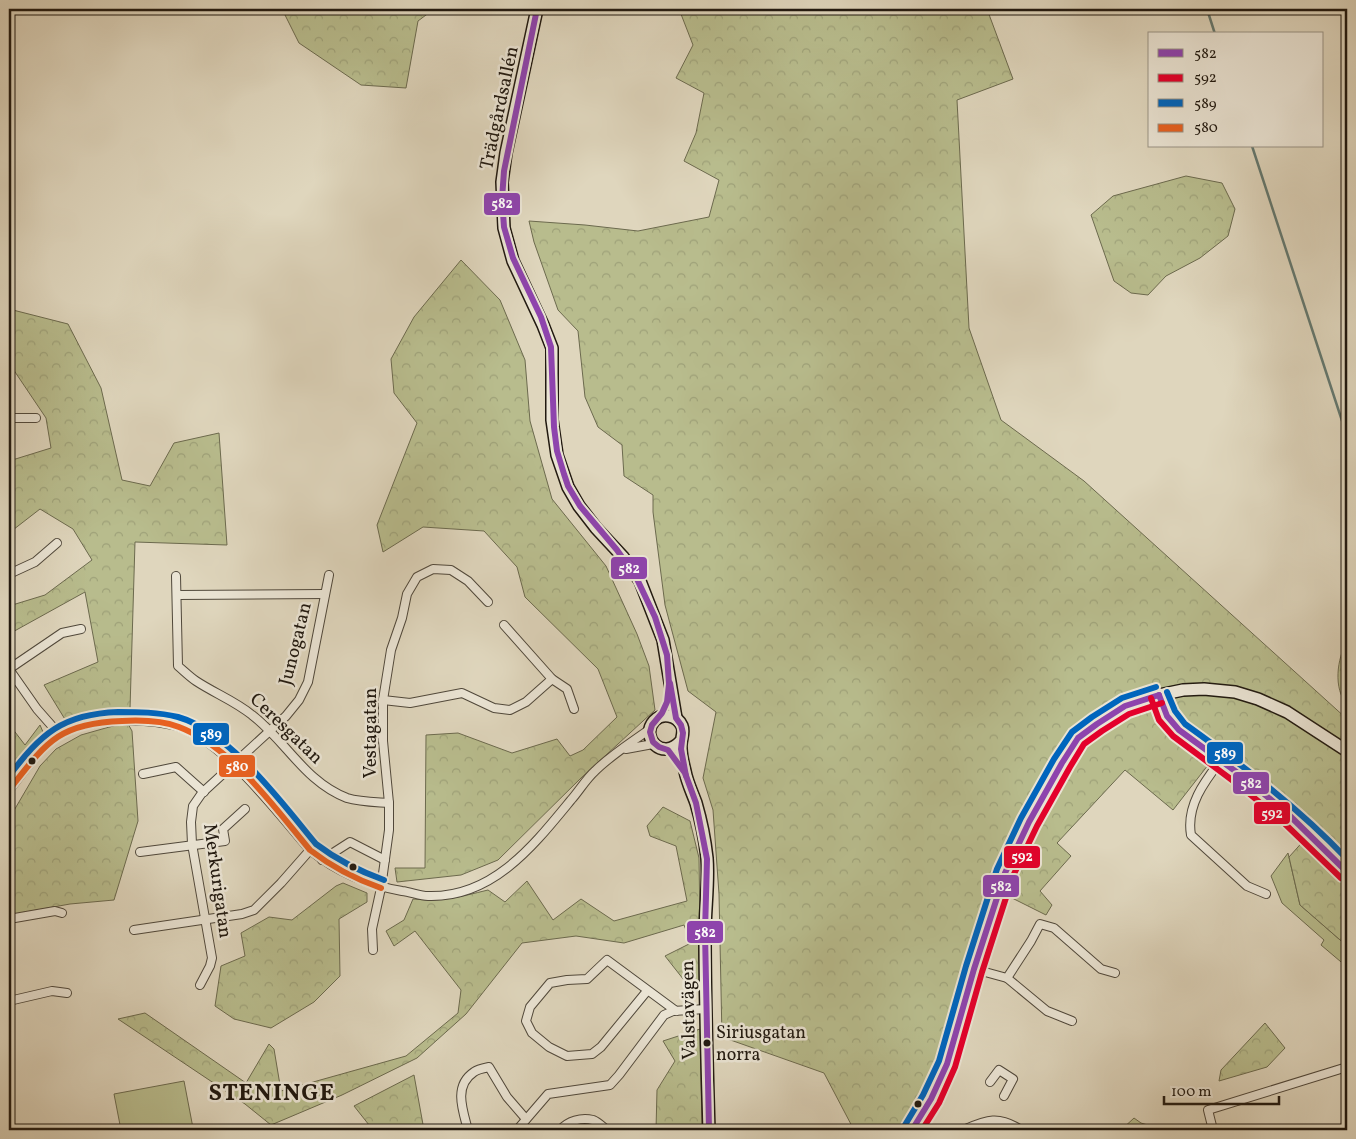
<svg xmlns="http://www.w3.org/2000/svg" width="1356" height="1139" font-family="Vollkorn,serif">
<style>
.grass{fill:#b8bc8d;stroke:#6c6a4e}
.forest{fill:url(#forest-crowns);stroke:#6c6a4e}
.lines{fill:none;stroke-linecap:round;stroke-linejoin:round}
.stream{stroke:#657970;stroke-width:2.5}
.street-casing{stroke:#50483b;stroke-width:10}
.secondary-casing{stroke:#211910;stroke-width:14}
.street{stroke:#eae4d4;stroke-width:8}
.secondary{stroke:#eae4d4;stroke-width:11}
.bus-1-casing{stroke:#eae4d4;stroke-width:10}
.bus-2-casing{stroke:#eae4d4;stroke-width:10}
.bus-3-casing{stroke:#eae4d4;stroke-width:10}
.bus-4-casing{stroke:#eae4d4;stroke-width:10}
.bus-1{stroke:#8e44ad;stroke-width:6}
.bus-2{stroke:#e4002b;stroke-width:6}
.bus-3{stroke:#0065bd;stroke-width:6}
.bus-4{stroke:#e86121;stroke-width:6}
.bus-dot{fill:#211910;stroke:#eae4d4;stroke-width:2}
.labels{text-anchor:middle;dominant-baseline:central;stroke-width:5;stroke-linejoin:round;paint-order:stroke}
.bus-label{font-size:18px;fill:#211910;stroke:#eae4d4;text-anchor:start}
.street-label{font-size:19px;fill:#211910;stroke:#eae4d4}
.district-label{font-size:24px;font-weight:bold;letter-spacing:1px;fill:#211910;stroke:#eae4d4}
.line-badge{stroke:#eae4d4;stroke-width:2}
.badge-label{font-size:14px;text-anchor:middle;font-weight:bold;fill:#fff}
</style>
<defs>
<pattern id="forest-crowns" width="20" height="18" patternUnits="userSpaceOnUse" patternTransform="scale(1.25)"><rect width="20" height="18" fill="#b8bc8d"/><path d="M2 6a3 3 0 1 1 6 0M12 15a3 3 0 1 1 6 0" fill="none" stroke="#9ea179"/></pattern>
</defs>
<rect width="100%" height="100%" fill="#dfd6bd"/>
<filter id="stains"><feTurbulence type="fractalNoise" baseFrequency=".004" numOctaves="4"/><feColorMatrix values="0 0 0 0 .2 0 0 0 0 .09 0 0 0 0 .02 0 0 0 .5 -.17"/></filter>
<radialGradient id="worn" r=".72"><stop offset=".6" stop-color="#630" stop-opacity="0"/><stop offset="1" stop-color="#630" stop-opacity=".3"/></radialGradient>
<!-- grass -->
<g class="grass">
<path d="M1288,853L1300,905L1347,946V967L1321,945L1324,940L1282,903L1271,876Z"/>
<path d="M184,1081L193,1128L179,1130H121L114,1094Z"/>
</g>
<!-- forest -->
<g class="forest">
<path d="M282,9H434L418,21L406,88L361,85L299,43Z"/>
<path d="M679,9H987L1013,79L957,100L969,328L1001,420L1084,481L1347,719V946L1300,905L1289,857L1315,828L1212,760L1173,810L1125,770L1057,843L1071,856L1040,891L1052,905L1046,915L988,886L953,1014L921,1095L896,1130H854L824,1073L722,1037L719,894L713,810L703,778L716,712L688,691L665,605L653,512V495L624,476L622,445L598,427L585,397L578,331L558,310L534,242L529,221L585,225L638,231L709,217L719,180L684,161L696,133L704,93L676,78L693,45Z"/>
<path d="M1186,176L1222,183L1235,209L1228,236L1200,258L1166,276L1148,295L1131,293L1114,281L1091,215L1113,196Z"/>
<path d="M461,260L500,300L525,360L530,421L552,499L606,566L637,634L649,666L655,710L581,778L498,860L461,875L397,882L395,868H425L426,735L458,733L512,753L557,739L570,756L583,750L617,717L598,669L525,597L517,567L484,531L423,527L383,552L377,525L417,423L394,393L391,359L414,317Z"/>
<path d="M9,309L68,324L101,388L122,480L150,486L174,443L219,433L227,545L135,542L130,709L66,721L44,685L98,662L85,592L9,634V606L45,595L92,560L73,529L40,509L9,533V461L51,448L46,418L9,363Z"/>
<path d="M1347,641V705C1333,688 1337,659 1347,641Z"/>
<path d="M127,722L132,731L138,821L114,900L70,904L9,915V819L40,766L56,749L81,735Z"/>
<path d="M40,725L43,732L9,772V729L12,728L25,745Z"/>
<path d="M663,807L690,821L699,858L701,990L691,989L665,956L691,943L684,925L624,943L576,936L522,943L466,1014L417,1058L342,1095L271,1125L245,1104L118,1019L145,1013L246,1083L269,1044L274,1049L281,1091L406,1056L458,1013L461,990L415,931L394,946L386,931L404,920L413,899C443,902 459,897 488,890L505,902L527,881L553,920L581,899L614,921L687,901L676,846L650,836L647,826Z"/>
<path d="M343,883L367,893V902L339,919L340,976L314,1002L271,1028L234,1019L215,1006L221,966L245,956L241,933L269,917L292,920L336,886Z"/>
<path d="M1265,1023L1285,1048L1267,1067L1219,1081L1221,1070Z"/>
<path d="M700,1029L702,1130H656L657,1090L675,1061L663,1041Z"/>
<path d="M414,1075L424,1130H408L407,1127L390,1130H373L354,1106Z"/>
<path d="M1134,1118L1141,1123L1151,1126L1152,1130H1121Z"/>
</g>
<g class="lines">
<!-- stream -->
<g class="stream">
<path d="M1207,9L1215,34"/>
<path d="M1252,146L1347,436"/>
</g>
<defs>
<g id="street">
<path d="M9,418H36"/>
<path d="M9,574L35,562L57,543"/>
<path d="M176,576L178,666C184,671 190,677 196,681C214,693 235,701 252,715C286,741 305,782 347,798C360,802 375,802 389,803"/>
<path d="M177,595L325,594"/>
<path d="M504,625L552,679"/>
<path d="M9,669L62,633L81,629"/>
<path d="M9,669L37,709L59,734"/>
<path d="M1159,695L1167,716L1179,730C1239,773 1298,817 1347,872"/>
<path d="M383,700L410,703L462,693L494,708L510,710L526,702L552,679L567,689L574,709"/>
<path d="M626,749L653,744"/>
<path d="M1221,760C1204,782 1186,806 1191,835L1247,886L1266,894"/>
<path d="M143,774L176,767L204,792"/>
<path d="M9,790C21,775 44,742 61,734C78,725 101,721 120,721C140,720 158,721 177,726C223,740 278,813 310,850C338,873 367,885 402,891C411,892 420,896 428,896C493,898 534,845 571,800C579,791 586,779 595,771C611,755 632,742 650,729"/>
<path d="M140,852L225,841L223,829L245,809"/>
<path d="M322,860L350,842L385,860"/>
<path d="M9,919L55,911L62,913"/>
<path d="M134,930L242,914L254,910L281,883L310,850"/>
<path d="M373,950L372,929L381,888L389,830V803L383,741V700L391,650L402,618L407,594L417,577L433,569L451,570L468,581L488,602"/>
<path d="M974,969L1007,978L1031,941L1040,924L1054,928L1101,969L1115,973"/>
<path d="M1007,978L1047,1011L1072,1021"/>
<path d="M200,985L210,966L212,958L192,844L191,822L193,806L202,793L286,716L299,700L308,682L329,575"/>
<path d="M647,991L601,1047L592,1054L567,1056L549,1047L532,1033L526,1021L530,1007L550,983L567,980L587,979L607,960L676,1011"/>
<path d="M9,1001L52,991L67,993"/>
<path d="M990,1082L999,1070L1013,1079L1004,1096"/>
<path d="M468,1130C463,1111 453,1086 474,1072C478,1069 484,1068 489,1067L507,1097L526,1119"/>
<path d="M517,1130L548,1094L610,1085L619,1075L664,1015L673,1011L706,1009"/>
<path d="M560,1130C568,1121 581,1117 593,1120C598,1122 603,1127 607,1130"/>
<path d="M963,1130C987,1120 998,1115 1021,1130"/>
<path d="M1213,1130L1208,1110L1347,1067"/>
</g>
<g id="secondary">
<path d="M537,9L506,153L502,182L504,228L513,261L543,325L552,348V420L557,455L568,487L579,506L596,528L623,557L640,581L663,640L676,718"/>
<path d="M681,741C662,762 640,737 654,721C662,712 677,715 682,726C685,733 680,740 681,748C681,755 683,763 685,771C687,782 692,792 696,803C701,820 705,840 707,858C709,883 705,909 705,934C705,999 707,1065 709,1130"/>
<path d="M912,1130L931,1099L947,1064L974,969L1005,873L1029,822L1078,738L1125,706L1159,695L1183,690L1204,689L1235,692L1258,699L1287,712L1347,751"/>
</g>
</defs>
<!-- street casing -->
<use href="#street" class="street-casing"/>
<!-- secondary casing -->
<use href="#secondary" class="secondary-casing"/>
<!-- street -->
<use href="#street" class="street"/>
<!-- secondary -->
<use href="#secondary" class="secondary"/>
<defs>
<g id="bus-1">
<path d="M537,9L504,171L502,199L504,227L513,258L541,317L551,347L554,427L557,451L564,474L568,486L580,506L617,550L636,577L655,617L667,655L669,684L667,702L662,713L652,725L650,732L653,742L659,747L668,750L685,773L696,803L707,859L705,932L709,1130"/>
<path d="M670,683L676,718L681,725L683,733L681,749L686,776"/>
<path d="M1159,695L1167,716L1179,730L1246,779L1288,814L1347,872"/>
<path d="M912,1130L931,1099L947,1064L974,969L1005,873L1029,822L1062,763L1078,738L1097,724L1125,706L1159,695"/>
</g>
<g id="bus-2">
<path d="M1151,698L1159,720L1173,736L1240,786L1282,821L1341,878"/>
<path d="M922,1130L939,1103L955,1067L982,972L1013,876L1037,826L1070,767L1084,744L1102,731L1129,714L1162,703"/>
</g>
<g id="bus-3">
<path d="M1167,692L1175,711L1185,724C1242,765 1299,808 1347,859"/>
<path d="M9,776C41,734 62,714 118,712C138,712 158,712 178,717C230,732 282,803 316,844C337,860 359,871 384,880"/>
<path d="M905,1125L923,1095L939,1061L966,966L997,869L1021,818L1054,759L1072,732L1092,717L1122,698L1156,687"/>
</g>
<path id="bus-4" d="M9,790C46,743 58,723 122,721C141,720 161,720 179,727C232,747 274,807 310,850C332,867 355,879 381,888"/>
</defs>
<!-- bus-1 casing -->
<use href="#bus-1" class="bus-1-casing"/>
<!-- bus-2 casing -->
<use href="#bus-2" class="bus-2-casing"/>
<!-- bus-3 casing -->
<use href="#bus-3" class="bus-3-casing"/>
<!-- bus-4 casing -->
<use href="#bus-4" class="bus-4-casing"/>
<!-- bus-1 -->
<use href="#bus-1" class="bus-1"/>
<!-- bus-2 -->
<use href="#bus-2" class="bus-2"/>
<!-- bus-3 -->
<use href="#bus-3" class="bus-3"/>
<!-- bus-4 -->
<use href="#bus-4" class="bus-4"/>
</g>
<!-- markers -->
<g class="bus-dot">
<circle cx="32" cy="761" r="4.5"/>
<circle cx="353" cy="867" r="4.5"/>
<circle cx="707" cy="1043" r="4.5"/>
<circle cx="918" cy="1104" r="4.5"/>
</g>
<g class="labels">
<!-- bus labels -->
<g class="bus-label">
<text x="716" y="1033">Siriusgatan<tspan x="716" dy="22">norra</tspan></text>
</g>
<!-- street labels -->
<g class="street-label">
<text transform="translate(500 108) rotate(-78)">Trädgårdsallén</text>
<text transform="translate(296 644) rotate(-76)">Junogatan</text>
<text transform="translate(286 729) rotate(44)">Ceresgatan</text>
<text transform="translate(371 733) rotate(-90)">Vestagatan</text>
<text transform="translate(217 881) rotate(82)">Merkurigatan</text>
<text transform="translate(689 1010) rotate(-91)">Valstavägen</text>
</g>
<!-- district labels -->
<g class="district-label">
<text x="272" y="1094">STENINGE</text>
</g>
</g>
<g class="line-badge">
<rect x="483" y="192" width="38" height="24" rx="5" fill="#8e44ad"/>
<rect x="610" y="556" width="38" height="24" rx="5" fill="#8e44ad"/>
<rect x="192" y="722" width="38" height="24" rx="5" fill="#0065bd"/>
<rect x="1206" y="741" width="38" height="24" rx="5" fill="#0065bd"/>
<rect x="218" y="754" width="38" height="24" rx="5" fill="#e86121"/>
<rect x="1232" y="771" width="38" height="24" rx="5" fill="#8e44ad"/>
<rect x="1253" y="801" width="38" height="24" rx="5" fill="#e4002b"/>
<rect x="1003" y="845" width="38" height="24" rx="5" fill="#e4002b"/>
<rect x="982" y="874" width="38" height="24" rx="5" fill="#8e44ad"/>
<rect x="686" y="920" width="38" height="24" rx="5" fill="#8e44ad"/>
</g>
<g class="badge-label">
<text x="502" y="208">582</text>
<text x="629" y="573">582</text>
<text x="211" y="739">589</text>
<text x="1225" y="758">589</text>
<text x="237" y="771">580</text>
<text x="1251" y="788">582</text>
<text x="1272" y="818">592</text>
<text x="1022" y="861">592</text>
<text x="1001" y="891">582</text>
<text x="705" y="937">582</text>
</g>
<!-- margin -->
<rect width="1356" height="1139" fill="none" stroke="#dfd6bd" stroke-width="30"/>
<rect x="10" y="10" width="1336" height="1119" fill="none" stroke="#211910" stroke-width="2.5"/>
<rect x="15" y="15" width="1326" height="1109" fill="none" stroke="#211910"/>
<!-- legend -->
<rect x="1148" y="32" width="175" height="115" fill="#eae4d4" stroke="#9a9386"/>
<rect x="1158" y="49" width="25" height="8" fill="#8e44ad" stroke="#9a9386"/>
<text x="1194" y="58" font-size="15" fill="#211910">582</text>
<rect x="1158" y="74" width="25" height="8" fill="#e4002b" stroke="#9a9386"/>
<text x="1194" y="82" font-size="15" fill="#211910">592</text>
<rect x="1158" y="99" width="25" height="8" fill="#0065bd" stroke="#9a9386"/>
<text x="1194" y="108" font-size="15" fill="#211910">589</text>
<rect x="1158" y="124" width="25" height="8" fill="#e86121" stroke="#9a9386"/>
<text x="1194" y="132" font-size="15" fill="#211910">580</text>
<!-- scale -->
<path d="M1164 1096v8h115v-8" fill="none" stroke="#211910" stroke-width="2.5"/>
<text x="1171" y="1096" font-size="15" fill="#211910" stroke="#eae4d4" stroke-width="4" paint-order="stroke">100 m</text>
<rect width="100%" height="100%" filter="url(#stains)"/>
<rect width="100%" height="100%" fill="url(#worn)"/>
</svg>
